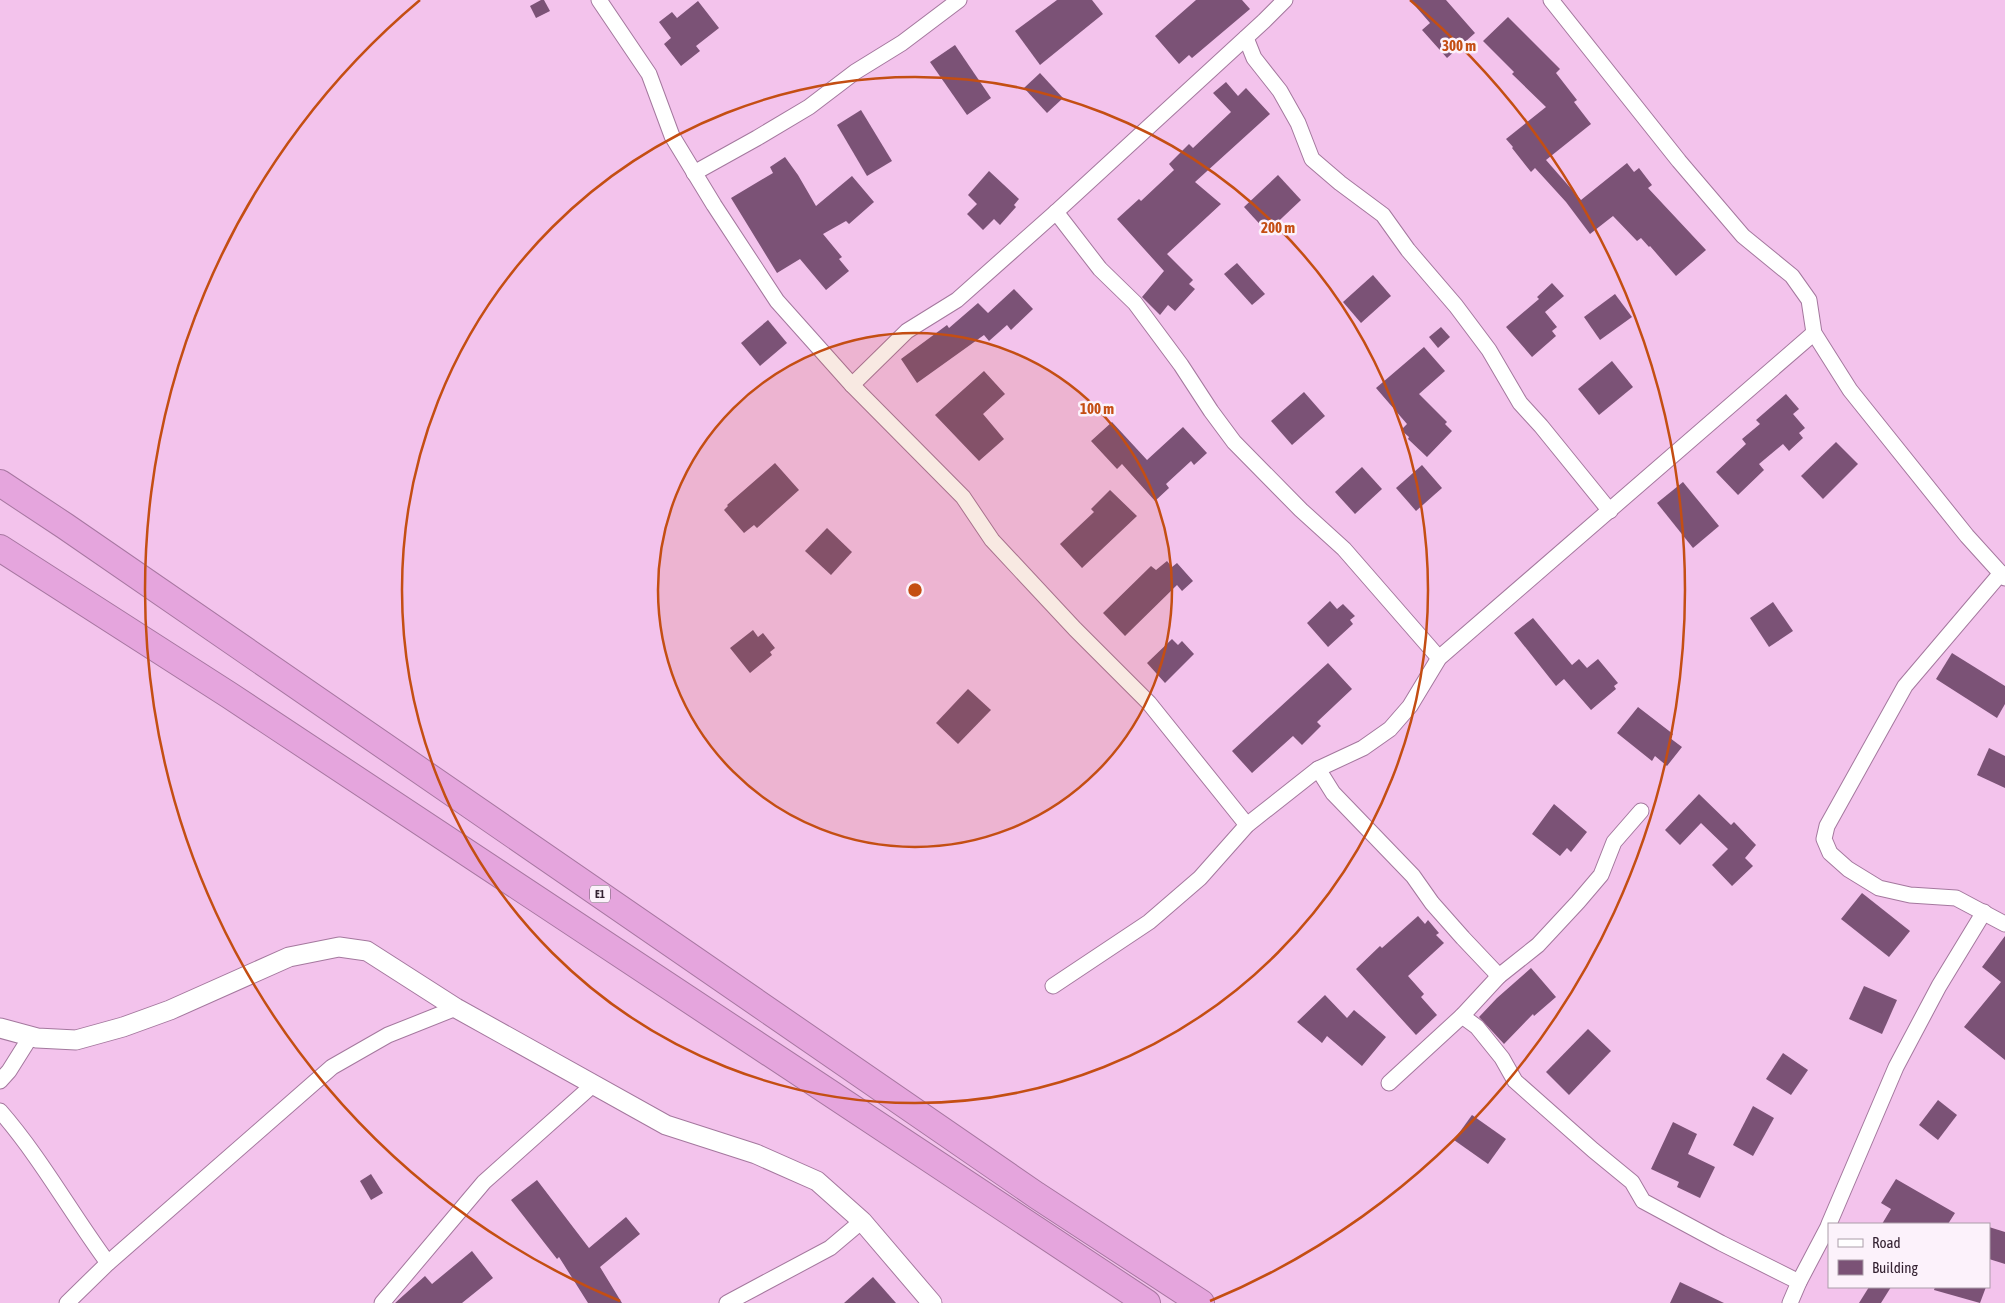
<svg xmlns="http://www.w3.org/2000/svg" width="2005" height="1303" font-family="'Asap Condensed',sans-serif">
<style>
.building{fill:#7b5276}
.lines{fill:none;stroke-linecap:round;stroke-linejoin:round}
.minor-casing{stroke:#a4789e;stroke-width:17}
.tertiary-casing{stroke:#a4789e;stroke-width:21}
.motorway-casing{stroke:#a777a1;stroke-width:28}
.minor{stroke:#fff;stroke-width:15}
.tertiary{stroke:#fff;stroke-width:19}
.motorway{stroke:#e5a5dd;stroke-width:26}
.ring{fill:none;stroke:#c44e13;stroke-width:2.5}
.labels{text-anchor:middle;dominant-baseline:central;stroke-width:5;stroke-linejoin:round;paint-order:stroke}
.shield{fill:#fcf2fb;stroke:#6f606e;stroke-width:1}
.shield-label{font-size:11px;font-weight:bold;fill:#332131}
.centre{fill:#c44e13;stroke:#fcf2fb;stroke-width:2.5}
.ring-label{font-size:15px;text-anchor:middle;font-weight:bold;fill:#c44e13;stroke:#fcf2fb;stroke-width:5;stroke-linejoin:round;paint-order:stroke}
</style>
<rect width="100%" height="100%" fill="#f3c3ec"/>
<!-- building -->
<g class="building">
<path d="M541,0H544L550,11L536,18L530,6Z"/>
<path d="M1057,0H1092L1103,14L1040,65L1015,31Z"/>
<path d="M1196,0H1242L1250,9L1192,58L1189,55L1179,64L1155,36Z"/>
<path d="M1410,0H1446L1475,33L1447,58L1422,30L1430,23Z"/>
<path d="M698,1L719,28L696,46L700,51L681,66L664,44L671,38L659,22L672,12L677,18Z"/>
<path d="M1508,17L1560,69L1556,73L1577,100L1574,102L1591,124L1546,160L1581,200L1627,163L1634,172L1639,168L1652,185L1648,188L1706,250L1676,276L1650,246L1649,247L1641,238L1637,241L1613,216L1590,234L1566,202L1535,168L1531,172L1512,148L1513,147L1506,139L1546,107L1512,74L1514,72L1483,41Z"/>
<path d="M955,45L991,98L967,115L930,62Z"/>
<path d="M1040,73L1063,98L1047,113L1024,88Z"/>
<path d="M1226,82L1238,96L1246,88L1270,114L1195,182L1221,204L1167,254L1193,280L1189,284L1195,289L1175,311L1168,305L1160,315L1142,297L1164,271L1117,219L1139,199L1141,201L1174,170L1169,164L1189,144L1193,148L1231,112L1213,93Z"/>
<path d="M861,110L892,161L867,176L837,125Z"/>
<path d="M785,157L798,175L816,206L852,176L874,202L849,224L846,221L823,234L842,257L839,259L849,271L826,290L800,259L777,273L731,198L773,173L770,167Z"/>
<path d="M989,171L1019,199L1014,205L1016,207L1000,225L994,219L983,230L967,214L977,204L968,195Z"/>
<path d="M1278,175L1301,200L1267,232L1244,207Z"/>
<path d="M1237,263L1265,294L1252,305L1224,274Z"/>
<path d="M1373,275L1391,296L1361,323L1343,302Z"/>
<path d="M1552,283L1564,296L1545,312L1557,327L1552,331L1556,336L1532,357L1506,327L1539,299L1537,297Z"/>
<path d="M1014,289L1033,309L1011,330L1007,325L989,341L984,335L917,383L901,359L947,325L949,328L978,303L988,313Z"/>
<path d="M1615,294L1632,317L1600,340L1584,317Z"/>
<path d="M768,320L787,343L760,366L741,343Z"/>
<path d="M1441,327L1450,337L1438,348L1429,337Z"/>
<path d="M1424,347L1445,371L1419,394L1447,422L1445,424L1452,431L1427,457L1408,439L1409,437L1401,430L1407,424L1376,388Z"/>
<path d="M1612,361L1633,387L1599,415L1578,389Z"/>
<path d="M984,371L1005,394L983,414L1004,439L979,461L935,415Z"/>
<path d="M1304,392L1325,416L1292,445L1271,421Z"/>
<path d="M1786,394L1799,409L1793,414L1805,428L1799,433L1803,438L1789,451L1783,444L1759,464L1764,470L1738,495L1716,472L1746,444L1742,439L1760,424L1756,420Z"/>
<path d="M1112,422L1147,460L1183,427L1207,453L1194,465L1191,461L1166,484L1169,488L1155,501L1122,464L1117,469L1091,441Z"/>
<path d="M1836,442L1858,464L1823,499L1801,476Z"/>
<path d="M775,463L799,490L757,528L754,525L744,533L724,510L728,506L727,505Z"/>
<path d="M1422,465L1442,488L1416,511L1396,488Z"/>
<path d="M1362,467L1382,489L1355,514L1335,492Z"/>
<path d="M1683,482L1719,526L1693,548L1657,503Z"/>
<path d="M1110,490L1137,516L1082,568L1060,544L1094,512L1091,509Z"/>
<path d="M827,528L852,552L831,575L805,551Z"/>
<path d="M1167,561L1172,567L1177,563L1193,581L1182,591L1177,585L1125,636L1103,613L1151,566L1156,570Z"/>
<path d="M1330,601L1337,609L1343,604L1355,616L1350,620L1353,624L1328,647L1307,623Z"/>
<path d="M1773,602L1793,631L1769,647L1750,618Z"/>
<path d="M1533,618L1572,665L1579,659L1587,668L1598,659L1618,683L1614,686L1616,689L1591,710L1564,679L1556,686L1514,633Z"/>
<path d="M753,630L758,637L763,633L775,648L770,652L772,655L750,673L730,648Z"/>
<path d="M1172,639L1178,645L1182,641L1194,654L1165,683L1147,663Z"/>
<path d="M1952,653L2005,686V704L1997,718L1936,679Z"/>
<path d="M1328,663L1352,689L1317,722L1321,726L1302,745L1293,736L1252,773L1232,751Z"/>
<path d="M968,689L991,710L958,744L936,723Z"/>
<path d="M1638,707L1673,734L1670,738L1682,747L1667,766L1655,756L1652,761L1617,733Z"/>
<path d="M1989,748L2005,756V788L1977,775Z"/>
<path d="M1699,794L1731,825L1734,822L1756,845L1745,858L1753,866L1732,886L1712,865L1728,849L1701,823L1680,845L1665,830Z"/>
<path d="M1554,804L1587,832L1571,852L1567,848L1560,856L1532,834Z"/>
<path d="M1862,893L1910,931L1889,957L1841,919Z"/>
<path d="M1418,916L1425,924L1428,920L1439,933L1436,935L1444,943L1408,976L1424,994L1421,997L1437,1015L1416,1035L1356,969L1380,946L1382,948Z"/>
<path d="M2005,936V1060L1964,1027L2001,982L1982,967Z"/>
<path d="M1531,968L1556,997L1534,1016L1533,1014L1504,1044L1479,1017L1497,998Z"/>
<path d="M1864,986L1897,1000L1882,1034L1849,1019Z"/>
<path d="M1325,995L1347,1018L1354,1010L1386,1037L1362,1066L1327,1036L1322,1043L1297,1022Z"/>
<path d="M1588,1029L1611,1051L1569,1095L1546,1072Z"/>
<path d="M1783,1053L1808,1070L1791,1095L1766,1079Z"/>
<path d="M1938,1100L1957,1115L1938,1140L1919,1125Z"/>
<path d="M1753,1106L1774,1118L1753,1156L1733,1145Z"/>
<path d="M1472,1115L1506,1139L1488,1164L1454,1140Z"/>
<path d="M1673,1122L1697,1134L1688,1154L1715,1167L1700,1198L1677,1187L1679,1182L1651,1169Z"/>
<path d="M371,1174L383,1193L371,1200L360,1181Z"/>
<path d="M1896,1179L1955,1213L1948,1224H1882L1891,1209L1881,1203Z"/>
<path d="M537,1180L589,1248L626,1217L640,1234L600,1267L622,1303H588L559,1257L557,1259L511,1200Z"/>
<path d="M1989,1227L2005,1232V1264L1989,1259Z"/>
<path d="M472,1251L493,1278L462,1303H395L425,1276L432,1284Z"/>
<path d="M873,1277L896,1303H844Z"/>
<path d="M1680,1282L1724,1303H1670Z"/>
<path d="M1869,1287H1891L1881,1303H1859Z"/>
<path d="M1935,1287H1986L1980,1303L1934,1290Z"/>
</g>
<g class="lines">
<defs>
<g id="minor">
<path d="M599,0L649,74L672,136L714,205L777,301L852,385L963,497L992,540L1075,629L1149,703L1247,825"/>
<path d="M1551,0L1679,161L1743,236L1792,276L1809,300L1814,333L1850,390L1967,536L2005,578"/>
<path d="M1246,38L1254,58L1280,91L1298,123L1312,159L1340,183L1383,215L1408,250L1456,306L1489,350L1520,403L1541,426L1610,511"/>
<path d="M694,173L757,138L809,107L855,72L902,43L959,0"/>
<path d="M1056,212L1100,269L1135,303L1181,365L1211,411L1234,442L1301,510L1344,549L1439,658"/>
<path d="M852,385L907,331L957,300L1056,212L1264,21L1285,0"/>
<path d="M2001,573L1905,686L1827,826L1824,839L1830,853L1848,869L1879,888L1910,895L1956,898L2005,924"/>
<path d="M1318,769L1333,793L1413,876L1432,903L1463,938L1499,976"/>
<path d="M1053,986L1149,922L1200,878L1247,825L1318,769L1363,748L1390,729L1410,706L1439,658L1814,333"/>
<path d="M1462,1016L1477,1027L1502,1058L1515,1081L1593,1150L1632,1182L1643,1201L1721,1243L1799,1282"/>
<path d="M0,1081L9,1071L31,1036"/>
<path d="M1389,1083L1462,1016L1499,976L1538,945L1578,902L1601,875L1614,842L1641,811"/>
<path d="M0,1111C41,1158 71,1213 108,1263"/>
<path d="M1829,1224L1896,1067L1939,986L1984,912"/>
<path d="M67,1303L108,1263L332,1067L388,1035L456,1008"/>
<path d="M382,1303L484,1182L594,1084"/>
<path d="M727,1303L830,1248L862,1221"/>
<path d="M1790,1303L1799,1282L1829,1225"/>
</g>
<path id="tertiary" d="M0,1028L37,1038L76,1040L123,1027L170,1010L289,957L339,947L367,951L456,1008L666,1125L756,1154L817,1181L862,1221L932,1303"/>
<g id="motorway">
<path d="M0,483L65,526L1036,1195L1201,1303"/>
<path d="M0,548L229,695L1147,1303"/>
</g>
</defs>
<!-- minor casing -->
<use href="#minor" class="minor-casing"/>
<!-- tertiary casing -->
<use href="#tertiary" class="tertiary-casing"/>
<!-- motorway casing -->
<use href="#motorway" class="motorway-casing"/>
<!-- minor -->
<use href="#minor" class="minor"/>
<!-- tertiary -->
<use href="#tertiary" class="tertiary"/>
<!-- motorway -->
<use href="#motorway" class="motorway"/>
</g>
<!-- distance rings -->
<circle cx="915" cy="590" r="257" fill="#c44e13" fill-opacity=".12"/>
<g class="ring">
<circle cx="915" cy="590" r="257"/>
<circle cx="915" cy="590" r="513"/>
<path d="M620 1301A770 770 0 0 1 420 0M1410 0A770 770 0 0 1 1210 1301"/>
</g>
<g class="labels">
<!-- shield labels -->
<rect class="shield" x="590" y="885.5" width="20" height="17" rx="4"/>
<g class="shield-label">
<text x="600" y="894">E1</text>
</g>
</g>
<circle cx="915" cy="590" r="8" class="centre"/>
<g class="ring-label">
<text x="1459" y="51">300 m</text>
<text x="1278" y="233">200 m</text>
<text x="1097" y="414">100 m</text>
</g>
<!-- legend -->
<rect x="1828" y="1223" width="162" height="65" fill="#fcf2fb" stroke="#ac9eaa"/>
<rect x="1838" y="1239" width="25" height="8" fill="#ffffff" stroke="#ac9eaa"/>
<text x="1872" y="1248" font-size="15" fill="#332131">Road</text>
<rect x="1838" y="1260" width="25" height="15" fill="#7b5276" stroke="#ac9eaa"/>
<text x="1872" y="1273" font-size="15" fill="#332131">Building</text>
</svg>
